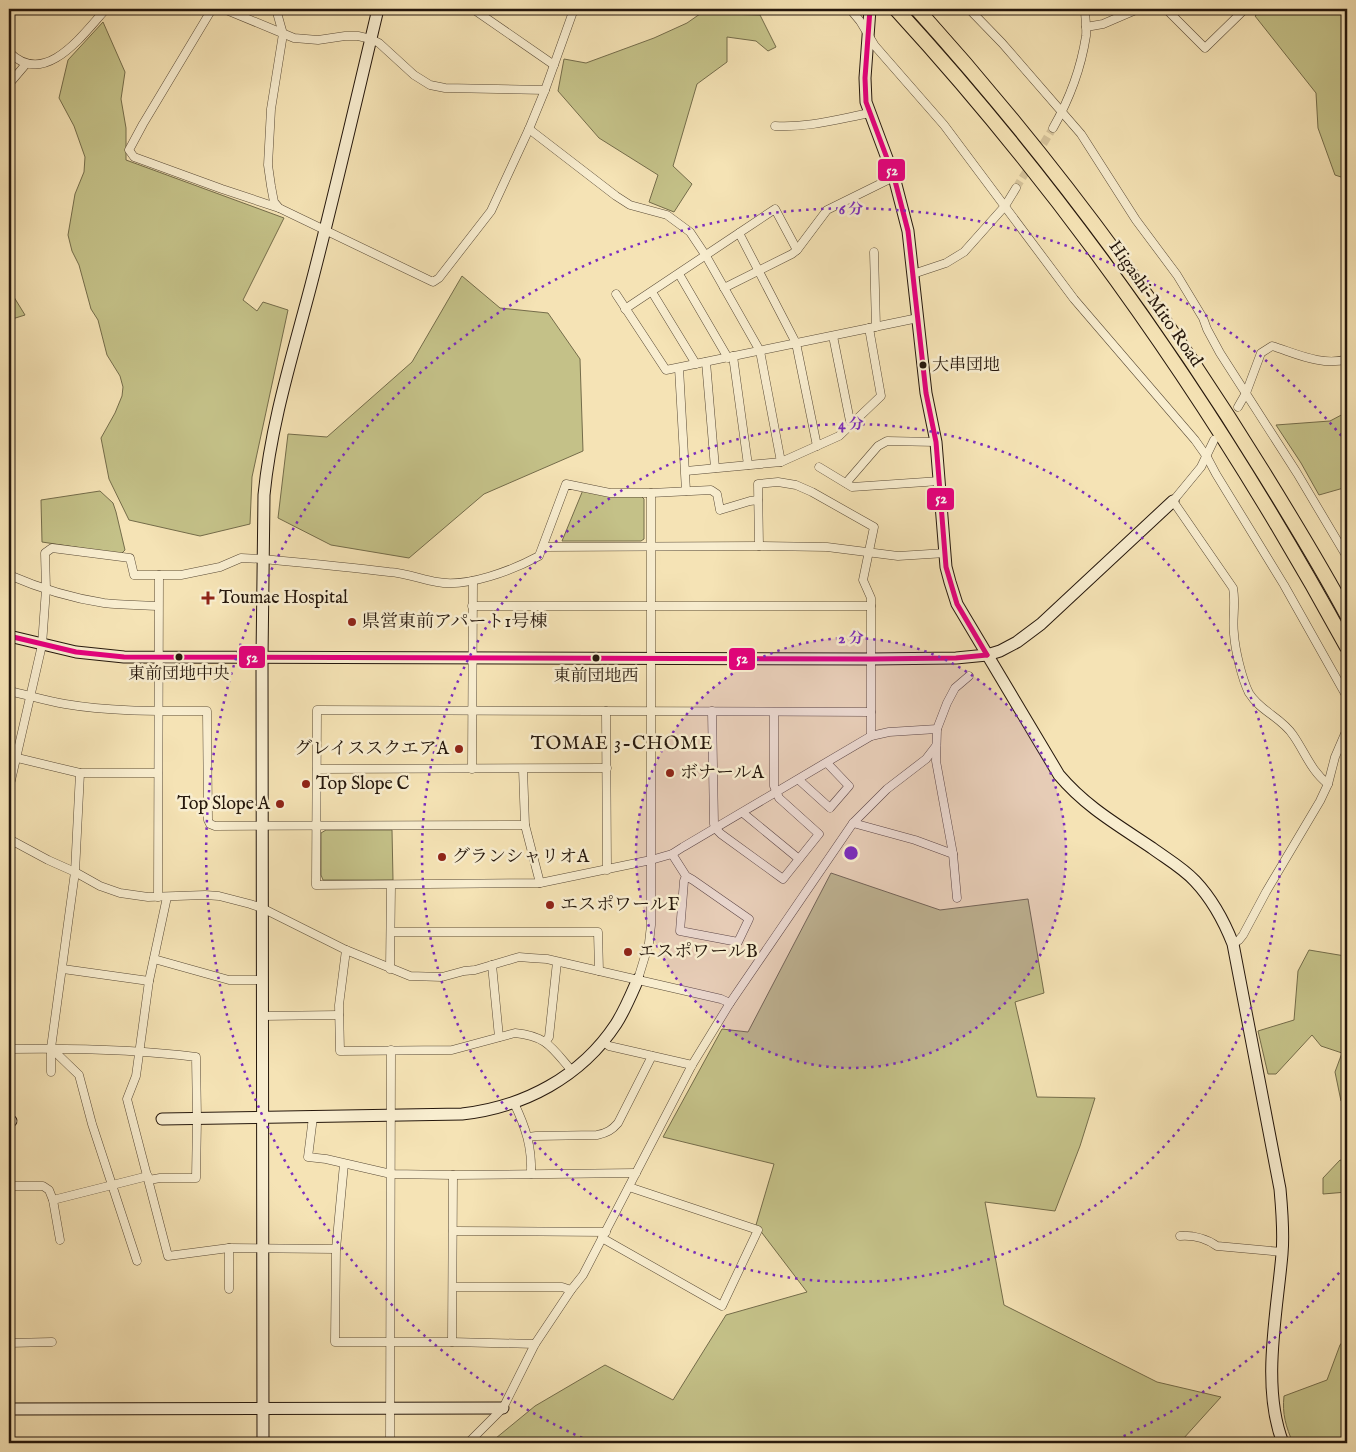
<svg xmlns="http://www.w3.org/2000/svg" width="1356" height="1452" font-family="'IM FELL English','Noto Serif JP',serif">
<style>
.green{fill:#c4c188;stroke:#746c4a}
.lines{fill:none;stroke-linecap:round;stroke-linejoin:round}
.street-tunnel{stroke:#d6c49c;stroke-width:8;stroke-dasharray:8 4;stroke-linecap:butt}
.street-casing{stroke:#594a36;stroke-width:9}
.secondary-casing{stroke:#25170c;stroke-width:13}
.highway-casing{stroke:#25170c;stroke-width:16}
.street{stroke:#f8edcf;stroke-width:8}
.secondary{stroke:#f8edcf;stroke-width:11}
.highway{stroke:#f5e3b5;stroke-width:14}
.bus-1-casing{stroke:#f8edcf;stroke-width:9}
.bus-1{stroke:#e5007d;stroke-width:5}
.ring{fill:none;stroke:#7b2cbf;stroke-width:2.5;stroke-dasharray:2.5 5}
.bus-dot{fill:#25170c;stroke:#f8edcf;stroke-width:2}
.poi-dot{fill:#8f2418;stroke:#f8edcf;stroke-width:2}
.labels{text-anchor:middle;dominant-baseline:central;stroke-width:5;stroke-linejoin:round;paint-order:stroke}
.bus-label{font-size:17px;fill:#25170c;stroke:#f8edcf}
.street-label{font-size:18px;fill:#25170c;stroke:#f8edcf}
.poi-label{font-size:18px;fill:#25170c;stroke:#f8edcf;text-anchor:start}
.neighbourhood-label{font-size:19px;letter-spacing:1px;fill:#25170c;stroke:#f8edcf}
.centre{fill:#7b2cbf;stroke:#f8edcf;stroke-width:2.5}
.ring-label{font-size:15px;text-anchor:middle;font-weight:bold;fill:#7b2cbf;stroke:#f8edcf;stroke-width:5;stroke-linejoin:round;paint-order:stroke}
.line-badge{stroke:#f8edcf;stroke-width:2}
.badge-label{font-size:14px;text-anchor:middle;font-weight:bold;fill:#fff}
</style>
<rect width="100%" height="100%" fill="#f5e3b5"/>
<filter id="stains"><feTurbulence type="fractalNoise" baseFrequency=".004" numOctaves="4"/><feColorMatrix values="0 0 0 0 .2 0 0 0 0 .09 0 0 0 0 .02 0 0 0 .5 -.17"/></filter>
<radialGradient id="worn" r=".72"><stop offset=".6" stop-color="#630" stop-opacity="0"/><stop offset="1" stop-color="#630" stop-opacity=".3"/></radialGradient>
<!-- green -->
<g class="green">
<path d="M707,9H712L723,14L760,15L776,47L768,51L756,41L727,37V62L697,84L673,166L692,184L674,212L649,202L658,175L599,138L558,91L564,59L586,63L654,38L687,23Z"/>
<path d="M1263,9H1347V179L1335,175L1318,128L1316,93L1255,16Z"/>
<path d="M103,22L125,72L121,99L126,128V160L284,218L243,300L257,311L263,302L288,310L252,477L250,524L200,536L129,520L109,479L101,438L115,413L122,396L123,387L120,376L107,355L98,320L91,309L79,265L72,251L68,235L75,194L84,172L85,157L74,126L59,98L68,60Z"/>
<path d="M462,276L500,308L548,313L580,359L583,451L484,494L409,558L331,545L278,518L288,434L327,437L412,362Z"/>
<path d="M9,289L25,315L9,320Z"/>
<path d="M1347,412V487L1319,495L1301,463L1276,425L1330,421Z"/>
<path d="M583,490L640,495L644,499V539L641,541H562Z"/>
<path d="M100,491L113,503L116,512L125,550L121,554L42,542L41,500Z"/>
<path d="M326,830H392L393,880H323L321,875V833Z"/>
<path d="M831,873L940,910L1028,899L1044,993L1015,1002L1037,1097L1095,1098L1080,1146L1055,1211L985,1202L1004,1305L1157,1382L1221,1397L1183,1439L1184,1443H490L535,1406L605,1365L673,1400L726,1315L807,1292L756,1225L774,1164L663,1137L722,1029L748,1032Z"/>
<path d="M1347,945V1102L1341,1101L1335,1072L1342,1053L1321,1046L1312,1035L1276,1074H1268L1258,1031L1294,1020L1298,971L1309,950L1345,956Z"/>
<path d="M1340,1160L1347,1162V1192L1323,1194V1178Z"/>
<path d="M1347,1336V1443H1293C1286,1427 1282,1414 1284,1396L1327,1380L1340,1345Z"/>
</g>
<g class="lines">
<!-- street-tunnel -->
<g class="street-tunnel">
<path d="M1037,154L1053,128"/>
<path d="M1016,188L1031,164"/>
</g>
<defs>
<g id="street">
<path d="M212,9L143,124L129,150L134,157L222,189L279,208"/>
<path d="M224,9L294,38L318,40L345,36H358L371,39L379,43L414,75L430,85L445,88L545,90"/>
<path d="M276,9L283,34L271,109L268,165L271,186L274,202L279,208L433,282L439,278L491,211L529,129L545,90L574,9"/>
<path d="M473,9L554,65"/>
<path d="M850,9L860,21L875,46L944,125L1074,299L1195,440L1207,457L1216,474L1284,585L1347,697"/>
<path d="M969,9L1002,43L1081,134L1136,220L1177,275L1203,318L1207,329L1220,353L1297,473L1347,557"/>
<path d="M1166,9L1205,48L1245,9"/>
<path d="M1086,27L1103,24L1138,9"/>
<path d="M9,52C45,89 83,34 106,9"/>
<path d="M9,84L26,64"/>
<path d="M775,126C807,128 838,119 870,113"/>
<path d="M1053,128C1069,100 1081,68 1086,36C1087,27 1085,18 1085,9"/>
<path d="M529,129L616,196L630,205L667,215L690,232L706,256L760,351L781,462"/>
<path d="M739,233L775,209L797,250"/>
<path d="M874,252L876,327"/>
<path d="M679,274L728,358"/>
<path d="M913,274L946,263L964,252L1005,206L1016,188"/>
<path d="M724,288L792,254L797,250L827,210L894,177"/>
<path d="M652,292L696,364"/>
<path d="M616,294L666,370L918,318"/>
<path d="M625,309L739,233L796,343L817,446"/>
<path d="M833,336L851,426"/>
<path d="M733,356L748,465"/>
<path d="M706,362L715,468"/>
<path d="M679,368L686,491"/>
<path d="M1238,407L1246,393L1261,353L1272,346C1295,353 1323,367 1347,359"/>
<path d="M1214,440L1201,467L1173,501L1233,588C1236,604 1232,619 1234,634C1235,650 1242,679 1249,693C1260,711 1282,718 1293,735C1305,752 1311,771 1328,784"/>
<path d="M819,467L852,487L940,481"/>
<path d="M686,471L781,462L839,436L881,396L869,328"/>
<path d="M846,483L878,446L887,441L936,442"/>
<path d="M759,546L758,484L778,482L796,485L812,492L874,527L863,580L871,598V736"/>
<path d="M543,547L759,546L827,547L898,556L946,553"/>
<path d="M9,575C39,588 71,598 104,603C122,605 140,605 158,606"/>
<path d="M472,606H871"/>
<path d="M9,691C27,695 46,701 65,704C112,712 160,711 207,711L208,820L210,824L215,826L525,825"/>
<path d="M606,711L607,870"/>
<path d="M712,711L714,824L716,829L721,834L783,879L819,834L779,798L774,786V712"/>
<path d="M871,712L317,710L316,885L540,883L651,860L672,854L683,847L871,736L889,732L937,729"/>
<path d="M9,756L80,773H158"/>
<path d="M317,769L607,768"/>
<path d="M472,769L473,581"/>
<path d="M523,769L525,825L540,883"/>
<path d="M799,780L830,808L849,786L827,763"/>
<path d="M9,789L42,645L46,589L45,553L52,548L130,558L134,575H181L220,567L241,558L263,559C305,563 347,567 389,572C405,573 421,579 437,582C467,588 513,570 539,556L566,484L610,493H651L711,490L717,494L720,510L750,501L758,500"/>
<path d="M743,813L799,859"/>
<path d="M853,823L915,840L953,854"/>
<path d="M9,839L48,860L75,872L100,886L120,893L148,897L205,895L219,896L250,904L262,908L346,950L410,976L442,977L464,971L475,970L519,957L531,958L547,959L721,999L730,1003"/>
<path d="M672,854L686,876L684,881L680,931L738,942L749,919L693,880L686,876"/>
<path d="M158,897L159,575"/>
<path d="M167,897L149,981L136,1076L127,1099L168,1256L229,1248L336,1249"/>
<path d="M957,898L953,854L936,761L937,729L947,703L955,688L969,676"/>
<path d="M391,932H598L599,971"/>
<path d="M1233,944L1239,940L1243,935L1266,892L1320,801L1328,784L1335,757L1347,729"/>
<path d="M346,950L339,1005L340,1051L452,1050L515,1033C547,1036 552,1048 572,1071"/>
<path d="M9,952V957"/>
<path d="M154,959L229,980H261"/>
<path d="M492,965L499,1037"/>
<path d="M63,969L149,981"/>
<path d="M390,969L391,885"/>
<path d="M638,979L649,943L651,925V493"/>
<path d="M262,1016L339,1015"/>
<path d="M546,1041L549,1037L557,962"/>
<path d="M603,1041L609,1046L692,1065"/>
<path d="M51,1048L79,1075L92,1124L137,1261"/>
<path d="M9,1049C71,1048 134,1049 196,1057L197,1119L196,1178H160L149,1180"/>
<path d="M51,1072V1048L75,872L80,773"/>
<path d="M514,1103C526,1128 532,1147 531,1174"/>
<path d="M313,1117L308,1157L326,1159L391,1174L453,1175L636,1173"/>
<path d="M528,1137L536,1136L597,1135C607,1133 612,1130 618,1123L652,1056"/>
<path d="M344,1164L336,1249L335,1342H452L535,1344"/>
<path d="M9,1186H43L49,1190L53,1200L60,1240"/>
<path d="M53,1200L148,1176"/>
<path d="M453,1231L606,1232"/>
<path d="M1180,1236C1193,1235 1207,1239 1217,1246L1282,1252"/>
<path d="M602,1238L722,1306L758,1230L629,1187"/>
<path d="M453,1287H562L571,1290"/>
<path d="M229,1289V1248"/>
<path d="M452,1342L453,1175"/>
<path d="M9,1343L52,1342"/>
<path d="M390,1443L391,1050"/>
<path d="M468,1443L503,1408L535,1344L571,1290L583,1275L692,1065L730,1003L853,823L887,789L926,759L936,746"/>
</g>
<g id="secondary">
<path d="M870,9L865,78L866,102L894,177L908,231L926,393L936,442L946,567L950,582L957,604L1059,775C1086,807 1118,825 1152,848C1167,859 1183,868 1195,881C1212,899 1224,921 1233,944L1280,1189C1282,1211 1284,1232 1282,1254C1277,1313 1261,1387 1283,1443"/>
<path d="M9,636L76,652L124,657L871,659L956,658L987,655L1000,651L1017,642L1041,624L1173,501"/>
<path d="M162,1119L462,1114C524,1107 581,1077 616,1024C625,1010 631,995 638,979"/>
<path d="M9,1122L11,1121"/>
<path d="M9,1409L503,1408"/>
<path d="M263,1443L262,658L264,495C271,423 293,354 311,285C335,193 356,101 378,9"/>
</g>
<g id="highway">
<path d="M896,9C1072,201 1222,418 1347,647"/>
<path d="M917,9C1046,152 1162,308 1263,472C1292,519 1321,566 1347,615"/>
</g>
</defs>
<!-- street casing -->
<use href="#street" class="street-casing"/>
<!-- secondary casing -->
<use href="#secondary" class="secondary-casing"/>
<!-- highway casing -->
<use href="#highway" class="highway-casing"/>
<!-- street -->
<use href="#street" class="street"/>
<!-- secondary -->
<use href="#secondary" class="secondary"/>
<!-- highway -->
<use href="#highway" class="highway"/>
<defs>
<g id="bus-1">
<path d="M870,9L865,78L866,102L894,177L908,231L926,393L936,442L946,567L957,604L987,655"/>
<path d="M9,636L76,652L124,657L871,659L956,658L987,655"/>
</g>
</defs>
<!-- bus-1 casing -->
<use href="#bus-1" class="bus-1-casing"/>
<!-- bus-1 -->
<use href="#bus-1" class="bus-1"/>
</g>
<!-- distance rings -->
<circle cx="851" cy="853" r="215" fill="#7b2cbf" fill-opacity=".12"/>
<g class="ring">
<circle cx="851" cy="853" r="215"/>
<circle cx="851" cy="853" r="429"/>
<path d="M1344 1267A644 644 0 0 1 1113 1441M589 1441A644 644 0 1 1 1344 439"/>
</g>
<!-- markers -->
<g class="bus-dot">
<circle cx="923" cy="365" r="4.5"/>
<circle cx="179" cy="657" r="4.5"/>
<circle cx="596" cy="658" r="4.5"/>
</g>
<g class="poi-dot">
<path d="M205.5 590.5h5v5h5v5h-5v5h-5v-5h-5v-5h5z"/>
<circle cx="352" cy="622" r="5"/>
<circle cx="459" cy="749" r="5"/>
<circle cx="670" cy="773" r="5"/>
<circle cx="306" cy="784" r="5"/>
<circle cx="280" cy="804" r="5"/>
<circle cx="442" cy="857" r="5"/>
<circle cx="550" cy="905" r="5"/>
<circle cx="628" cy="952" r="5"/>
</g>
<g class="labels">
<!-- bus labels -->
<g class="bus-label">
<text x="932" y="365" text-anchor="start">大串団地</text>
<text x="179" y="674">東前団地中央</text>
<text x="596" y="676">東前団地西</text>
</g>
<!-- street labels -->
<g class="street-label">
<text transform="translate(1155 304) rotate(55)">Higashi-Mito Road</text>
</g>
<!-- poi labels -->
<g class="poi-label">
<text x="219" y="598">Toumae Hospital</text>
<text x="362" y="622">県営東前アパート1号棟</text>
<text x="449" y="749" text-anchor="end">グレイススクエアA</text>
<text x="680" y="773">ボナールA</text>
<text x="316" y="784">Top Slope C</text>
<text x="270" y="804" text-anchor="end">Top Slope A</text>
<text x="452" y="857">グランシャリオA</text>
<text x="560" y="905">エスポワールF</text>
<text x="638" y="952">エスポワールB</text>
</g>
<!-- neighbourhood labels -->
<g class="neighbourhood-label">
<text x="622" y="744">TOMAE 3-CHOME</text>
</g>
</g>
<circle cx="851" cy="853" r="8" class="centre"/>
<g class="ring-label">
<text x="851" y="214">6 分</text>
<text x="851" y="429">4 分</text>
<text x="851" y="643">2 分</text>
</g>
<g class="line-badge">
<rect x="877" y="158" width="29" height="24" rx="5" fill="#e5007d"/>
<rect x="926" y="487" width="29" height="24" rx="5" fill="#e5007d"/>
<rect x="238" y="645" width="28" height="24" rx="5" fill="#e5007d"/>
<rect x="728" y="647" width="28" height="24" rx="5" fill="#e5007d"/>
</g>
<g class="badge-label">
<text x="892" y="175">52</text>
<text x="941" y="503">52</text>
<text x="252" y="662">52</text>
<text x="742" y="663">52</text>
</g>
<!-- margin -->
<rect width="1356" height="1452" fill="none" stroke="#f5e3b5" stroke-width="30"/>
<rect x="10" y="10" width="1336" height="1432" fill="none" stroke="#25170c" stroke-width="2.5"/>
<rect x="15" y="15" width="1326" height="1422" fill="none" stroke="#25170c"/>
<rect width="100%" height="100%" filter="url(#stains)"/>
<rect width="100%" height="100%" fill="url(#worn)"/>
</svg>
